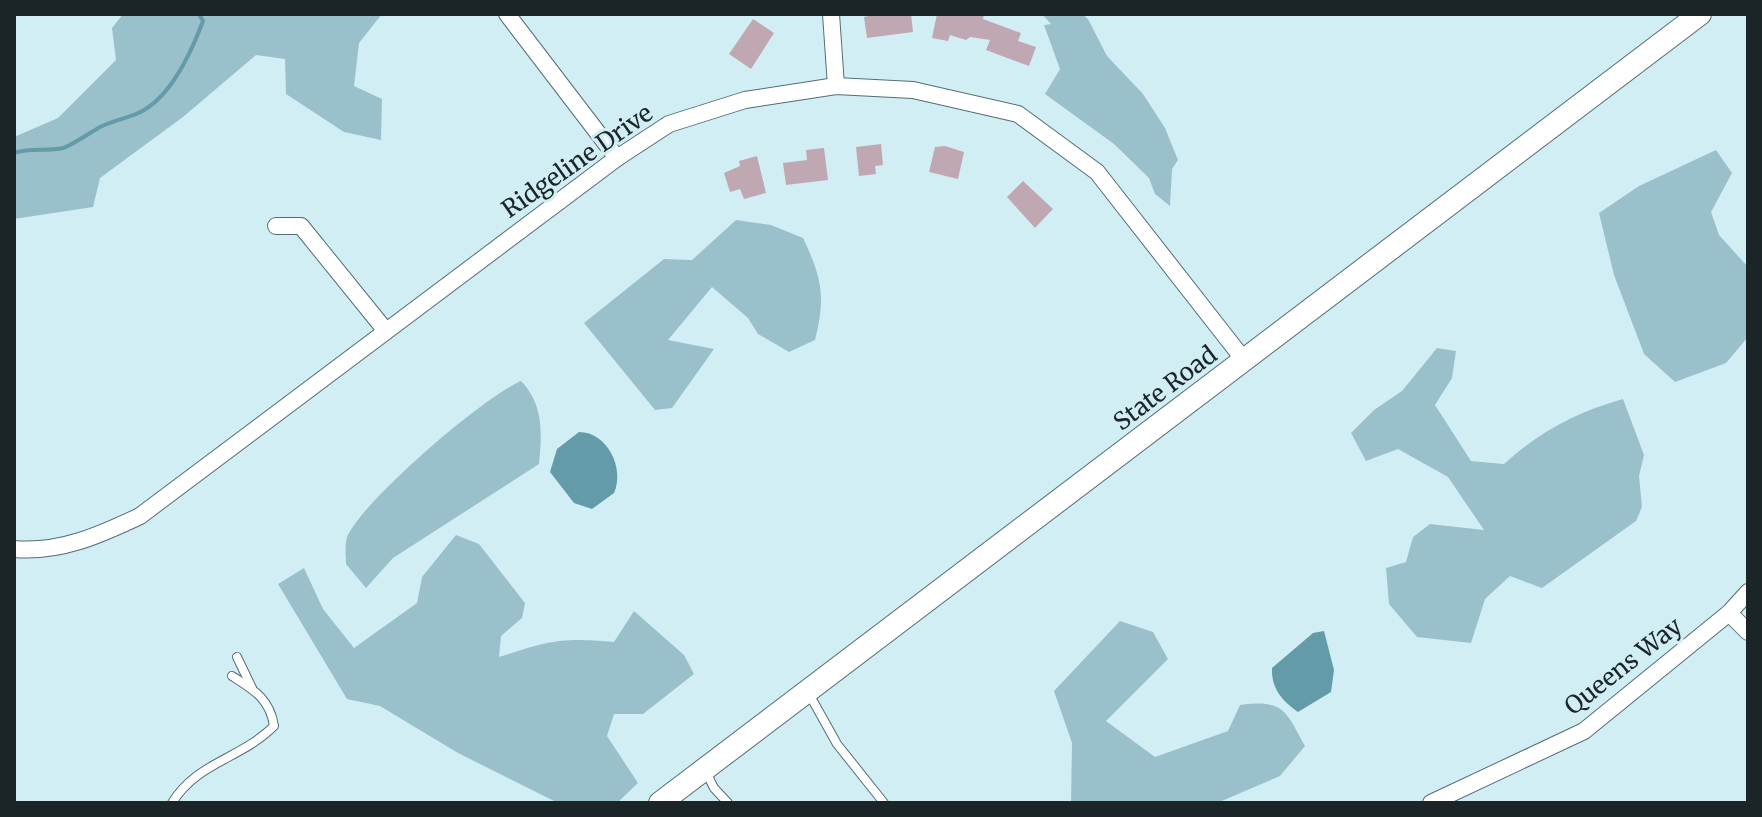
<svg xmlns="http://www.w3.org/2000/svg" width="1762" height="817" font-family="Merriweather,serif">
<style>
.green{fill:#9ac1cb}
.water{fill:#649ba9}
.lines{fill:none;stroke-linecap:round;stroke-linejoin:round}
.stream{stroke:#649ba9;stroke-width:4}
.building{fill:#bfa8b2}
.lane-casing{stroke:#546d73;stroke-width:10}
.street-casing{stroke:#546d73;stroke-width:18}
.secondary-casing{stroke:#546d73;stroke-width:24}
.lane{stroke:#fff;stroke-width:8}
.street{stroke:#fff;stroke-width:16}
.secondary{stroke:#fff;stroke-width:22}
.labels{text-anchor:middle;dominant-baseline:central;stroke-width:6;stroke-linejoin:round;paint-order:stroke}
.street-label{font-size:24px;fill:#1b2528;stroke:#d2eef5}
</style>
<rect width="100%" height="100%" fill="#d2eef5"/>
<!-- green -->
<g class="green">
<path d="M123,14H382L359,43L354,86L382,99L381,140L344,132L286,94L285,59L256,55L183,117L100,178L93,207L14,219V137L58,118L116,60L112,28Z"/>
<path d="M1042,14H1082L1088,19L1107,56L1143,94L1165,128L1178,160L1172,169L1170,206L1155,194L1149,178L1114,144L1045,94L1060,69L1044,25L1051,24Z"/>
<path d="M1716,150L1732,173L1711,212L1719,235L1748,267V337L1726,363L1675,382L1644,354L1614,275L1599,213L1639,186Z"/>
<path d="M736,220L771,225L803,238C822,278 826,297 815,340L789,352L758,334L748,318L712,287L668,340L714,349L672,408L655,410L584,323L664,259L692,260Z"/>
<path d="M1437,348L1456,351L1452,378L1435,405L1471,461L1504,464C1540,431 1577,412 1623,399L1644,455L1639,476L1642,507L1636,521L1542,588L1510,576L1485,599L1471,643L1417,637L1389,604L1386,568L1406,562L1413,537L1430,524L1484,530L1448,477L1398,449L1366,461L1351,433L1374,410L1402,391Z"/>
<path d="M521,381C544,405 542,433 539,464L393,558L366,588L346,564C346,555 344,541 349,533C369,496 482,398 521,381Z"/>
<path d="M456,535L479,544L525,603L522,618L501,636L499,657C549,641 560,637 614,642L634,611L684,655L694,674L643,714H614L607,736L638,783L617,803H558L458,753L380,706L347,699L278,584L304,568L323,609L354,648L417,603L422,577Z"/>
<path d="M1120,621L1153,632L1168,659L1106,721L1155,757L1228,731L1240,705C1284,699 1286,711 1305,746L1280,776L1217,803H1071L1072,743L1054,691Z"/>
</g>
<!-- water -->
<g class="water">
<path d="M579,432C607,432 625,468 614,493L592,509L574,503L550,472L557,449Z"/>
<path d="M1324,631L1334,670L1331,692L1298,712C1282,701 1271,688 1272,668L1313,633Z"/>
</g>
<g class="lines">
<!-- stream -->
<path class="stream" d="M14,153C31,147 46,152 63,148C69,147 93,131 100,127C112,121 124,119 136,114C169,101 191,53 203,21L199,14"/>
</g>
<!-- building -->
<g class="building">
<path d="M877,14H911L913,32L867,38L864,17Z"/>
<path d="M937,14H984L983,19L1021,33L1018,41L1036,47L1029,66L986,50L990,40L970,37L966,40L950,35L948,41L932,38Z"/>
<path d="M753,19L774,33L751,69L729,54Z"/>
<path d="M881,144L883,165L875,166L876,174L859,176L856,147Z"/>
<path d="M945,146L964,152L958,179L929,172L935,147Z"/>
<path d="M824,148L828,180L786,185L783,163L807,160L806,150Z"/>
<path d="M757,156L766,193L744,199L740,189L730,192L724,173L740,166L739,161Z"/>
<path d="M1023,181L1053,209L1035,228L1007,197Z"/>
</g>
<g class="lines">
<defs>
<g id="lane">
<path d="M237,657L252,688"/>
<path d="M808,692L837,744L884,803"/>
<path d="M705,770L714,788L728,803"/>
<path d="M172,803C197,762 241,759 274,726C270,699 254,690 232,676"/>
</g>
<g id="street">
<path d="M507,14L617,158"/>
<path d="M831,14L836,86"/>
<path d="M276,226H301L386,331"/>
<path d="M14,549C60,553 100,535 140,516L617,158L669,124L745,100L836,86L913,90L1018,114L1097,172L1244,360"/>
<path d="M1729,613L1748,632"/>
<path d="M1431,803L1584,731L1729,613L1748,592"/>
</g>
<path id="secondary" d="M660,803L1700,14"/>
</defs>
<!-- lane casing -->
<use href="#lane" class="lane-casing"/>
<!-- street casing -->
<use href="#street" class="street-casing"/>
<!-- secondary casing -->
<use href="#secondary" class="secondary-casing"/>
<!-- lane -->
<use href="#lane" class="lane"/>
<!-- street -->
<use href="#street" class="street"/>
<!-- secondary -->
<use href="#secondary" class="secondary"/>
</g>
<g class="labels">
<!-- street labels -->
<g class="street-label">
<text transform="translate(577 161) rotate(-35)">Ridgeline Drive</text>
<text transform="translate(1165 388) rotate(-37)">State Road</text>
<text transform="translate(1623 666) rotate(-38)">Queens Way</text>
</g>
</g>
<!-- border -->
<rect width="1762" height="817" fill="none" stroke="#1b2528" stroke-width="32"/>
</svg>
